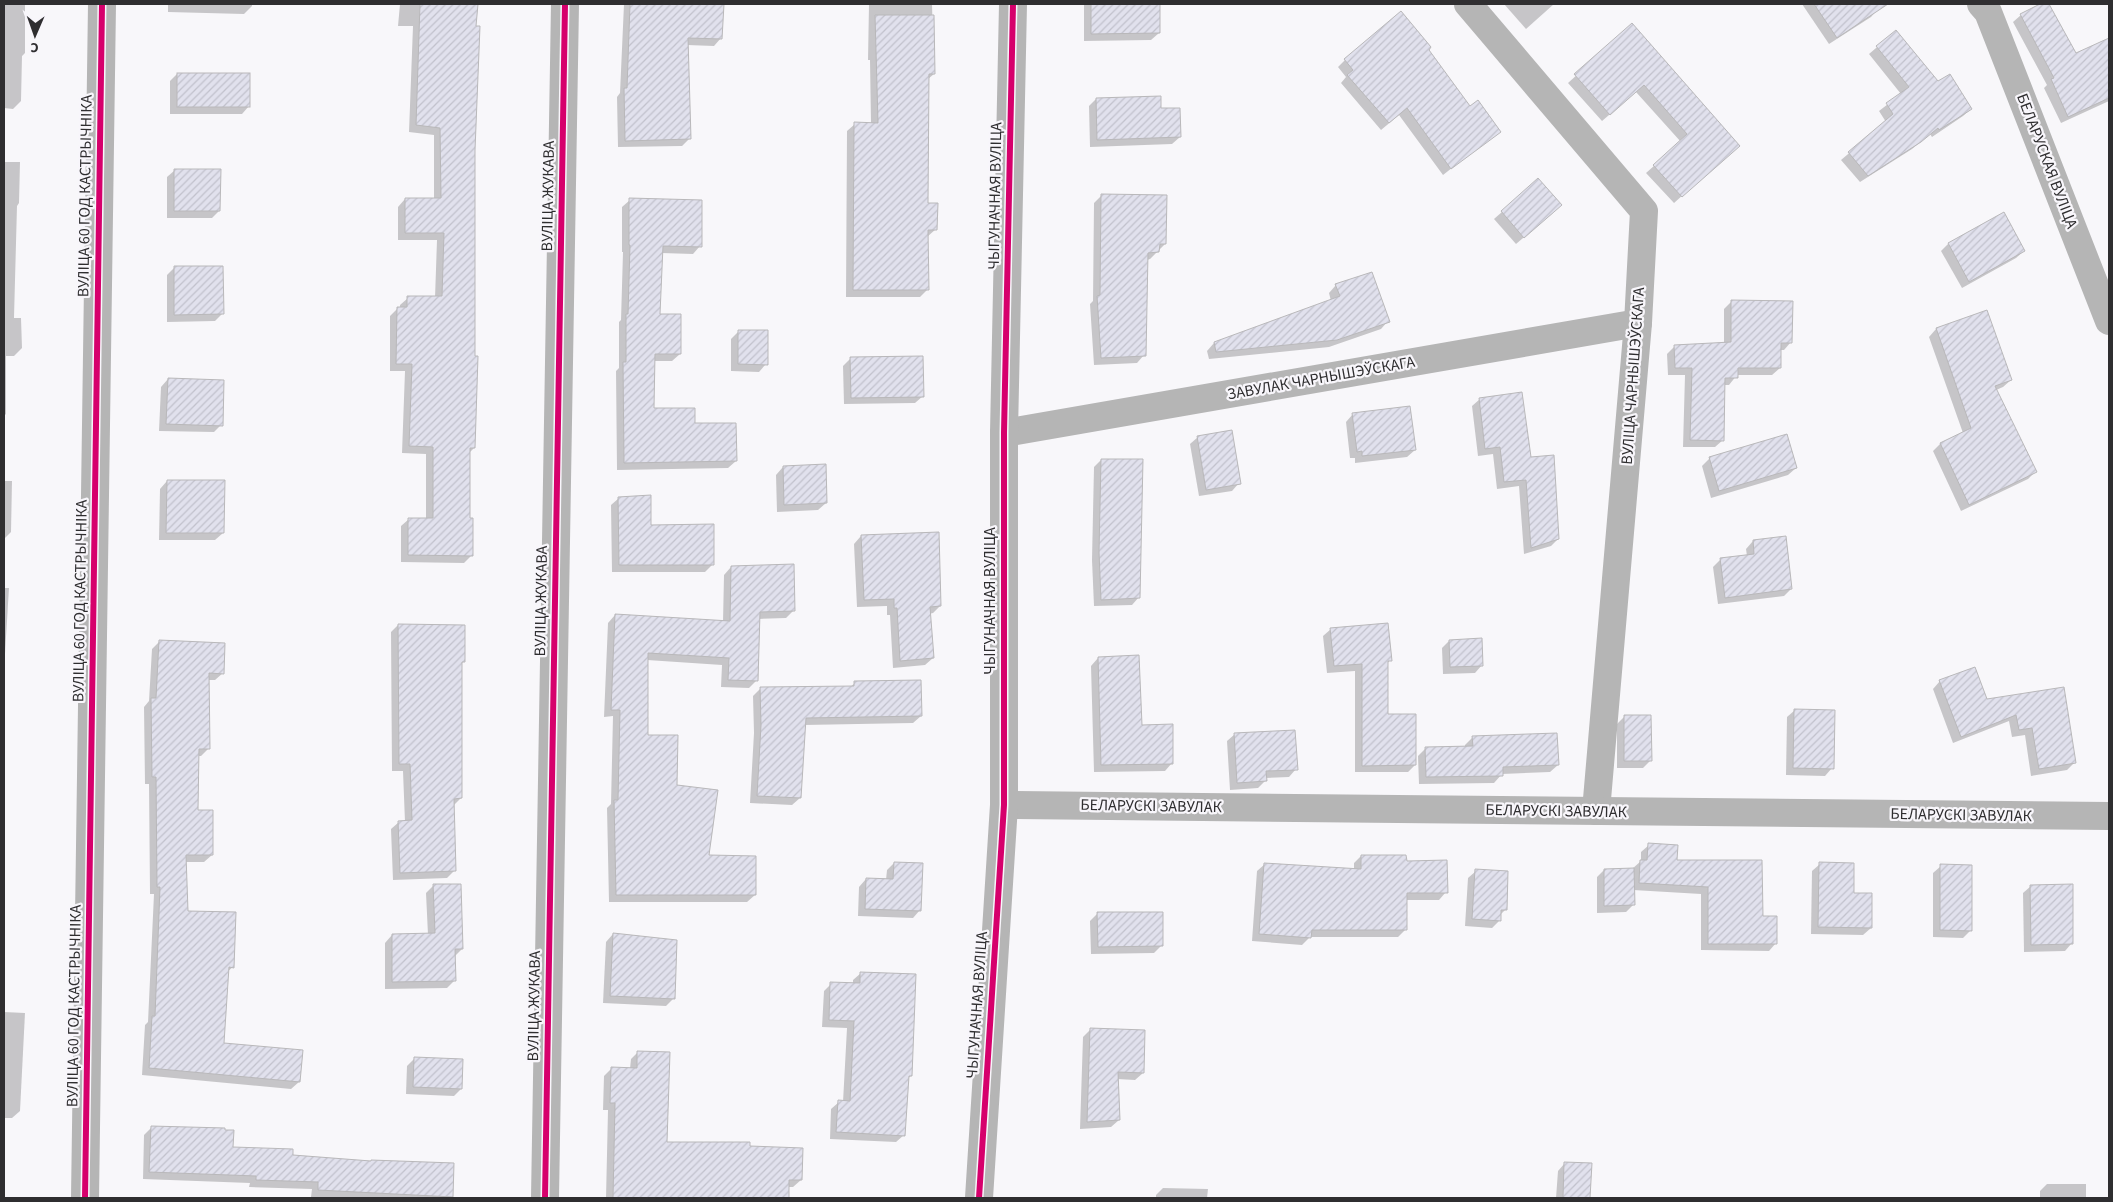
<svg xmlns="http://www.w3.org/2000/svg" width="2113" height="1202" font-family="'Source Sans 3',sans-serif">
<style>
.shadow{fill:#0003}
.building{fill:url(#building-hatch);stroke:#b9b8ba}
.lines{fill:none;stroke-linecap:round;stroke-linejoin:round}
.minor{stroke:#b5b5b5;stroke-width:28}
.cycleway-casing{stroke:#f8f6fb;stroke-width:9}
.cycleway{stroke:#d6006c;stroke-width:6}
.labels{text-anchor:middle;dominant-baseline:central;stroke-width:4.5;stroke-linejoin:round;paint-order:stroke}
.street-label{font-size:16px;fill:#2f2e30;stroke:#f8f6fb}
</style>
<defs>
<pattern id="building-hatch" width="6" height="6" patternUnits="userSpaceOnUse" patternTransform="scale(1.25)"><rect width="6" height="6" fill="#e1e1ed"/><path d="M-1 1l2-2M0 6l6-6M5 7l2-2" fill="none" stroke="#c1c1cc"/></pattern>
</defs>
<rect width="100%" height="100%" fill="#f8f7fa"/>
<!-- shadow -->
<g class="shadow">
<path d="M4,4H25V53L22,56L21,101L13,109L4,108Z"/>
<path d="M168,4H252V6L244,14L168,12Z"/>
<path d="M400,4H476L474,150V448L469,453V519L472,555L464,563L401,562V526L409,519H426V454L402,453L405,371H390V316L397,309H400V305L408,298H435L437,240H398V207L405,199H434V135L409,132L413,26H398Z"/>
<path d="M624,4H722L721,38L714,46L687,45L689,139L682,146L618,147L617,97L620,93Z"/>
<path d="M869,4H932L934,74L928,79L927,204L936,229L927,237L928,289L920,297H846L847,131L855,124H871L870,60H868Z"/>
<path d="M1084,4H1158L1159,33L1151,40L1084,41Z"/>
<path d="M1504,4H1554L1526,29Z"/>
<path d="M1802,4H1875L1878,9L1871,17L1829,44Z"/>
<path d="M2042,4H2048L2075,55L2102,43L2109,59V101L2061,123L2044,88L2047,85L2013,22L2021,15Z"/>
<path d="M1632,25L1730,153L1674,203L1646,173L1681,142L1636,92L1602,121L1568,83Z"/>
<path d="M1896,31L1938,83L1971,109L1963,116L1932,137L1930,134L1912,149L1860,182L1841,160L1886,122L1879,111L1901,94L1869,54Z"/>
<path d="M1427,50L1470,108L1499,131L1443,175L1399,115L1381,130L1341,83L1346,77L1338,67L1345,60Z"/>
<path d="M177,74L249,106L242,114H170V81Z"/>
<path d="M1096,99L1160,109L1180,137L1172,144L1090,147L1089,106Z"/>
<path d="M4,162H20L19,203L17,206L14,318H21L22,348L14,356H6V414L4,416Z"/>
<path d="M175,170L219,211L212,218H167V177Z"/>
<path d="M1538,180L1553,213L1516,244L1494,219Z"/>
<path d="M1101,196L1165,244L1150,259L1147,260L1144,355L1137,363L1094,365L1090,304L1093,301L1094,203Z"/>
<path d="M630,200L700,246L693,254L661,253L659,315L680,354L672,361H653L652,410L694,424L736,461L728,468L617,470L616,371L619,368V322L621,320L623,252H622V207Z"/>
<path d="M1948,244L2024,251L2016,258L1962,288L1941,251Z"/>
<path d="M174,268L222,314L215,321L167,322V275Z"/>
<path d="M1336,285L1388,321L1381,329L1329,347L1209,359L1207,351L1214,343L1331,301L1329,293Z"/>
<path d="M1732,301L1791,342L1784,350H1779L1780,368L1772,375H1737L1729,385H1724L1723,440L1715,447H1683L1685,375H1668L1667,354L1675,346L1724,344V309Z"/>
<path d="M1986,312L2011,380L2003,387L1996,390L2036,471L2028,479L1961,511L1933,451L1940,444L1963,433L1929,337L1936,329Z"/>
<path d="M739,331L766,364L759,372L731,371V339Z"/>
<path d="M851,358L923,396L915,403L844,404L843,366Z"/>
<path d="M168,379L221,425L214,432L159,431L161,387Z"/>
<path d="M1480,399L1530,459L1558,539L1551,546L1524,554L1519,486L1497,489L1493,454L1478,456L1472,406Z"/>
<path d="M1353,414L1415,450L1407,457L1355,463V458H1350L1346,422Z"/>
<path d="M1198,437L1239,483L1232,491L1199,496L1190,444Z"/>
<path d="M1710,458L1796,468L1788,475L1711,498L1702,466Z"/>
<path d="M1101,460L1139,597L1132,605L1094,606L1092,560L1094,467Z"/>
<path d="M783,467L826,503L818,510L777,512L776,475Z"/>
<path d="M4,481H12L11,532L4,539Z"/>
<path d="M167,481L223,533L215,540H159L160,489Z"/>
<path d="M619,498L650,526L713,564L705,572H612L611,505Z"/>
<path d="M861,536L940,606L933,613L929,614L933,658L925,665L893,668L890,615H887V606L857,607L854,544Z"/>
<path d="M1753,541L1791,589L1784,596L1718,604L1713,567L1721,559L1747,556L1746,549Z"/>
<path d="M731,567L793,611L786,618L758,619L757,680L749,688L721,687L722,665L647,660V736L676,786L707,856L755,895L747,902H609L607,808L611,804L613,716L604,717L608,623L615,615L723,622L724,575Z"/>
<path d="M4,588H9L4,670Z"/>
<path d="M398,625L463,662L461,664V798L453,806L455,870L447,878L393,880L391,829L399,822H405L403,771H392L391,632Z"/>
<path d="M1331,629L1390,660L1387,664V715L1415,765L1408,772H1355V671L1327,673L1323,636Z"/>
<path d="M1449,641L1482,665L1475,673L1443,674L1442,648Z"/>
<path d="M159,642L223,673L215,680H208V749L201,756H197L196,811L212,855L204,862H185L186,912L233,967L227,972L223,1045L299,1082L291,1089L142,1075L145,1025L148,1022L154,894H150L149,784H145L144,707L149,701L152,649Z"/>
<path d="M1098,658L1141,726L1172,763L1165,771L1094,772L1091,666Z"/>
<path d="M1940,681L1986,700L2063,689L2074,763L2067,770L2031,776L2025,735L2012,737L2009,721L1953,743L1933,689Z"/>
<path d="M855,683L921,716L913,723L804,725L800,798L792,805L750,803L754,733L753,696L761,688L850,687Z"/>
<path d="M1795,710L1832,768L1825,776L1786,775L1787,717Z"/>
<path d="M1624,717L1651,760L1643,768H1617V724Z"/>
<path d="M1235,734L1296,769L1289,777L1265,778V781L1258,788L1230,790L1227,741Z"/>
<path d="M1473,737L1558,765L1550,772L1502,774L1494,783L1419,784L1418,756L1426,748L1465,747V745Z"/>
<path d="M4,803H5L4,842Z"/>
<path d="M1649,845L1762,917L1776,943L1769,951L1701,950V894L1633,890V905L1626,912L1597,913V877L1604,870L1632,869L1641,861V852Z"/>
<path d="M1361,856L1405,862L1446,892L1439,900H1405V930L1398,937H1310L1302,945L1252,941L1257,871L1265,864L1354,870V863Z"/>
<path d="M894,863L920,910L913,918L858,916L859,887L866,879L886,880L887,870Z"/>
<path d="M1820,864L1852,894L1871,928L1863,935L1811,934L1812,871Z"/>
<path d="M1941,866L1971,930L1963,938L1933,937V873Z"/>
<path d="M1476,871L1506,909L1500,915L1499,921L1492,928L1465,926L1468,878Z"/>
<path d="M434,885L462,949L454,957L455,980L447,988L385,989V943L392,935H428L426,893Z"/>
<path d="M2031,886L2072,943L2065,951L2024,952L2023,893Z"/>
<path d="M1098,913L1162,945L1154,953L1091,954L1090,921Z"/>
<path d="M613,934L674,998L666,1006L603,1003L606,942Z"/>
<path d="M861,973L911,1076L907,1079L904,1135L896,1142L830,1139L831,1109L839,1102H843L847,1028L822,1027L824,991L831,984H853V980Z"/>
<path d="M4,1012L25,1013L20,1111L12,1118H4Z"/>
<path d="M1091,1029L1143,1073L1135,1080L1117,1079L1119,1120L1111,1127L1080,1129L1083,1037Z"/>
<path d="M638,1052L665,1143L749,1147L801,1180L793,1187H788V1198H606L608,1110H603L604,1076L612,1068L630,1069L631,1059Z"/>
<path d="M415,1058L461,1089L454,1096L406,1094L407,1066Z"/>
<path d="M152,1127L232,1149L292,1156L452,1196L450,1198L311,1197L312,1189L249,1187L250,1183L143,1179L144,1135Z"/>
<path d="M1565,1163L1589,1197L1606,1198H1556L1558,1171Z"/>
<path d="M2047,1184H2086V1198H2040V1191Z"/>
<path d="M1163,1188L1208,1189L1207,1198H1156V1195Z"/>
</g>
<!-- building -->
<g class="building">
<path d="M420,4H478L476,26H480L475,150V356H478L475,448H470V518H473V556L408,555V518H433V447L409,446L412,364H396L397,307H407V296H442L444,233H405V198H441L440,128L416,125Z"/>
<path d="M630,4H724L722,39L688,38L691,139L625,141L624,88H627Z"/>
<path d="M1091,4H1160V33L1091,34Z"/>
<path d="M1814,4H1888L1837,38Z"/>
<path d="M2040,4H2049L2076,53L2109,38V98L2068,117L2051,79L2054,78L2020,14Z"/>
<path d="M1401,11L1431,47L1429,50L1470,106L1478,100L1501,132L1451,169L1407,108L1389,123L1347,75L1353,70L1344,59Z"/>
<path d="M875,15H934L935,74H929L928,203H938L937,230H928L929,290H853L854,122L878,123Z"/>
<path d="M1632,23L1740,146L1682,197L1653,165L1687,134L1644,85L1610,115L1574,74Z"/>
<path d="M1896,30L1938,81L1950,74L1972,109L1939,130L1938,128L1921,142L1868,176L1848,152L1893,114L1886,103L1909,87L1876,46Z"/>
<rect x="177" y="73" width="73" height="34"/>
<path d="M1161,96V108H1180L1181,137L1097,140L1096,98Z"/>
<path d="M174,169H221L220,211H174Z"/>
<path d="M1538,178L1562,205L1524,238L1501,211Z"/>
<path d="M1101,194L1167,195L1166,244H1160L1159,252L1148,253L1146,356L1101,358L1097,296L1100,295Z"/>
<path d="M629,198L702,200V247L663,246L660,314H681V354H655L654,408H695V423H736L737,461L624,463L623,362H626V314H628L630,245H629Z"/>
<path d="M2004,212L2025,251L1969,282L1948,243Z"/>
<path d="M174,266H223L224,314L174,315Z"/>
<path d="M1372,272L1390,322L1337,340L1216,352L1214,342L1340,296L1335,284Z"/>
<path d="M1731,300L1793,301L1792,343H1781V368H1738V378H1725L1724,441L1690,440L1692,368H1675L1674,345L1731,342Z"/>
<path d="M1987,310L2012,380L1995,386L2037,472L1969,505L1940,443L1971,428L1936,328Z"/>
<path d="M738,330H768V365L738,364Z"/>
<path d="M923,356L924,397L851,398L850,357Z"/>
<path d="M168,378L224,380L223,426L166,424Z"/>
<path d="M1522,392L1531,457L1554,455L1559,539L1531,548L1526,480L1504,482L1500,447L1485,449L1479,398Z"/>
<path d="M1410,406L1416,450L1362,456V451L1357,452L1352,413Z"/>
<path d="M1232,430L1241,484L1206,490L1197,436Z"/>
<path d="M1787,434L1797,468L1719,491L1709,457Z"/>
<path d="M1101,459H1143L1140,598L1101,600L1099,552Z"/>
<path d="M826,464L827,503L784,505L783,466Z"/>
<path d="M167,480H225L224,533H166Z"/>
<path d="M651,495V525L714,524V565H619L618,497Z"/>
<path d="M939,532L941,606L930,607L934,658L900,661L897,608H894V599L864,600L861,535Z"/>
<path d="M1786,536L1792,589L1725,598L1720,558L1754,554L1753,540Z"/>
<path d="M794,564L795,611L760,612L758,681L728,680L729,658L648,653V735H678L677,785L718,790L709,855L756,856V895H616L614,800H618L620,710H611L615,614L730,621L731,566Z"/>
<path d="M1388,623L1392,661H1388V714H1416V765L1362,766V664L1334,666L1330,628Z"/>
<path d="M398,624L465,625V662H462V798L454,799L456,871L400,873L398,821L412,820L410,764H399Z"/>
<path d="M1482,638L1483,666L1450,667L1449,640Z"/>
<path d="M159,640L225,643L224,674L209,673L210,749H199L198,810H213V855H186L188,911L236,912L234,968L229,967L224,1043L303,1050L300,1082L149,1068L152,1016H155L160,887H157L156,777H152L151,698H156Z"/>
<path d="M1139,655L1142,725L1173,724V764L1101,765L1098,657Z"/>
<path d="M1975,667L1987,699L2064,687L2076,763L2039,769L2032,728L2019,730L2016,715L1961,737L1939,680Z"/>
<path d="M921,680L922,716L806,718L801,798L757,796L761,725L760,687L854,686V681Z"/>
<path d="M1794,709L1835,710L1834,769L1793,768Z"/>
<path d="M1624,715H1651L1652,761H1624Z"/>
<path d="M1295,730L1298,770L1266,771L1267,781L1237,783L1234,733Z"/>
<path d="M1557,733L1559,765L1503,767V776L1426,777L1425,747L1473,746L1472,736Z"/>
<path d="M1648,843L1678,845L1677,860H1762L1763,916H1777V944H1708V887L1639,883L1640,860H1647Z"/>
<path d="M1361,855H1406L1407,861L1447,860L1448,893H1407V930H1312L1311,938L1259,934L1264,863L1361,869Z"/>
<path d="M894,862L923,863L921,911L865,909L866,878L893,879Z"/>
<path d="M1819,862L1854,863V893H1872V928L1818,927Z"/>
<path d="M1940,864L1972,865V931L1940,930Z"/>
<path d="M1634,868L1635,905L1604,906V869Z"/>
<path d="M1475,869L1508,871L1507,910H1501V921L1472,919Z"/>
<path d="M433,884H461L463,949H455L456,981L392,982V934L435,933Z"/>
<path d="M2073,884V944L2031,945L2030,885Z"/>
<path d="M1097,912H1163V946L1098,947Z"/>
<path d="M613,933L677,940L675,999L610,996Z"/>
<path d="M860,972L916,974L912,1076H909L905,1136L836,1132L838,1100L850,1101L854,1021L829,1020L830,982L860,983Z"/>
<path d="M1090,1028L1145,1030L1144,1073L1118,1072L1120,1120L1087,1122Z"/>
<path d="M637,1051L670,1052L667,1142H750V1146L803,1148L802,1180H789V1198H613L615,1103H610L611,1067L637,1068Z"/>
<path d="M414,1057L463,1059L462,1089L413,1087Z"/>
<path d="M151,1126L225,1128V1130H234L233,1147L293,1149V1155L371,1161V1160L454,1163L453,1197L318,1190V1182L256,1180V1176L149,1172Z"/>
<path d="M1564,1162L1592,1163L1590,1198H1563Z"/>
</g>
<g class="lines">
<!-- minor -->
<g class="minor">
<path d="M1468,4L1644,211L1638,323L1596,811"/>
<path d="M1981,4L1988,12L2109,321"/>
<path d="M1004,433L1638,323"/>
<path d="M1004,805L2109,816"/>
<path d="M85,1198L102,4"/>
<path d="M545,1198L565,4"/>
<path d="M979,1198L1004,805V433L1013,4"/>
</g>
<defs>
<g id="cycleway">
<path d="M85,1198L102,4"/>
<path d="M545,1198L565,4"/>
<path d="M979,1198L1004,805V433L1013,4"/>
</g>
</defs>
<!-- cycleway casing -->
<use href="#cycleway" class="cycleway-casing"/>
<!-- cycleway -->
<use href="#cycleway" class="cycleway"/>
</g>
<g class="labels">
<!-- street labels -->
<g class="street-label">
<text transform="translate(2047 161) rotate(69)">БЕЛАРУСКАЯ ВУЛІЦА</text>
<text transform="translate(85 196) rotate(-89)">ВУЛІЦА 60 ГОД КАСТРЫЧНІКА</text>
<text transform="translate(548 196) rotate(-89)">ВУЛІЦА ЖУКАВА</text>
<text transform="translate(995 196) rotate(-89)">ЧЫГУНАЧНАЯ ВУЛІЦА</text>
<text transform="translate(1633 376) rotate(-86)">ВУЛІЦА ЧАРНЫШЭЎСКАГА</text>
<text transform="translate(1321 378) rotate(-10)">ЗАВУЛАК ЧАРНЫШЭЎСКАГА</text>
<text transform="translate(80 601) rotate(-89)">ВУЛІЦА 60 ГОД КАСТРЫЧНІКА</text>
<text transform="translate(541 601) rotate(-89)">ВУЛІЦА ЖУКАВА</text>
<text transform="translate(990 601) rotate(-90)">ЧЫГУНАЧНАЯ ВУЛІЦА</text>
<text transform="translate(1151 806) rotate(1)">БЕЛАРУСКІ ЗАВУЛАК</text>
<text transform="translate(1556 811) rotate(1)">БЕЛАРУСКІ ЗАВУЛАК</text>
<text transform="translate(1961 815) rotate(1)">БЕЛАРУСКІ ЗАВУЛАК</text>
<text transform="translate(977 1005) rotate(-86)">ЧЫГУНАЧНАЯ ВУЛІЦА</text>
<text transform="translate(74 1006) rotate(-89)">ВУЛІЦА 60 ГОД КАСТРЫЧНІКА</text>
<text transform="translate(534 1006) rotate(-89)">ВУЛІЦА ЖУКАВА</text>
</g>
</g>
<!-- border -->
<rect width="2113" height="1202" fill="none" stroke="#2f2e30" stroke-width="10"/>
<!-- north arrow -->
<g transform="translate(35 35) rotate(182)" stroke="#f8f6fb" stroke-width="4" paint-order="stroke">
<path d="M0-4L9 19L0 12L-9 19Z" fill="#2f2e30"/>
<text y="-8" font-size="14" font-weight="bold" text-anchor="middle" fill="#2f2e30">С</text>
</g>
</svg>
